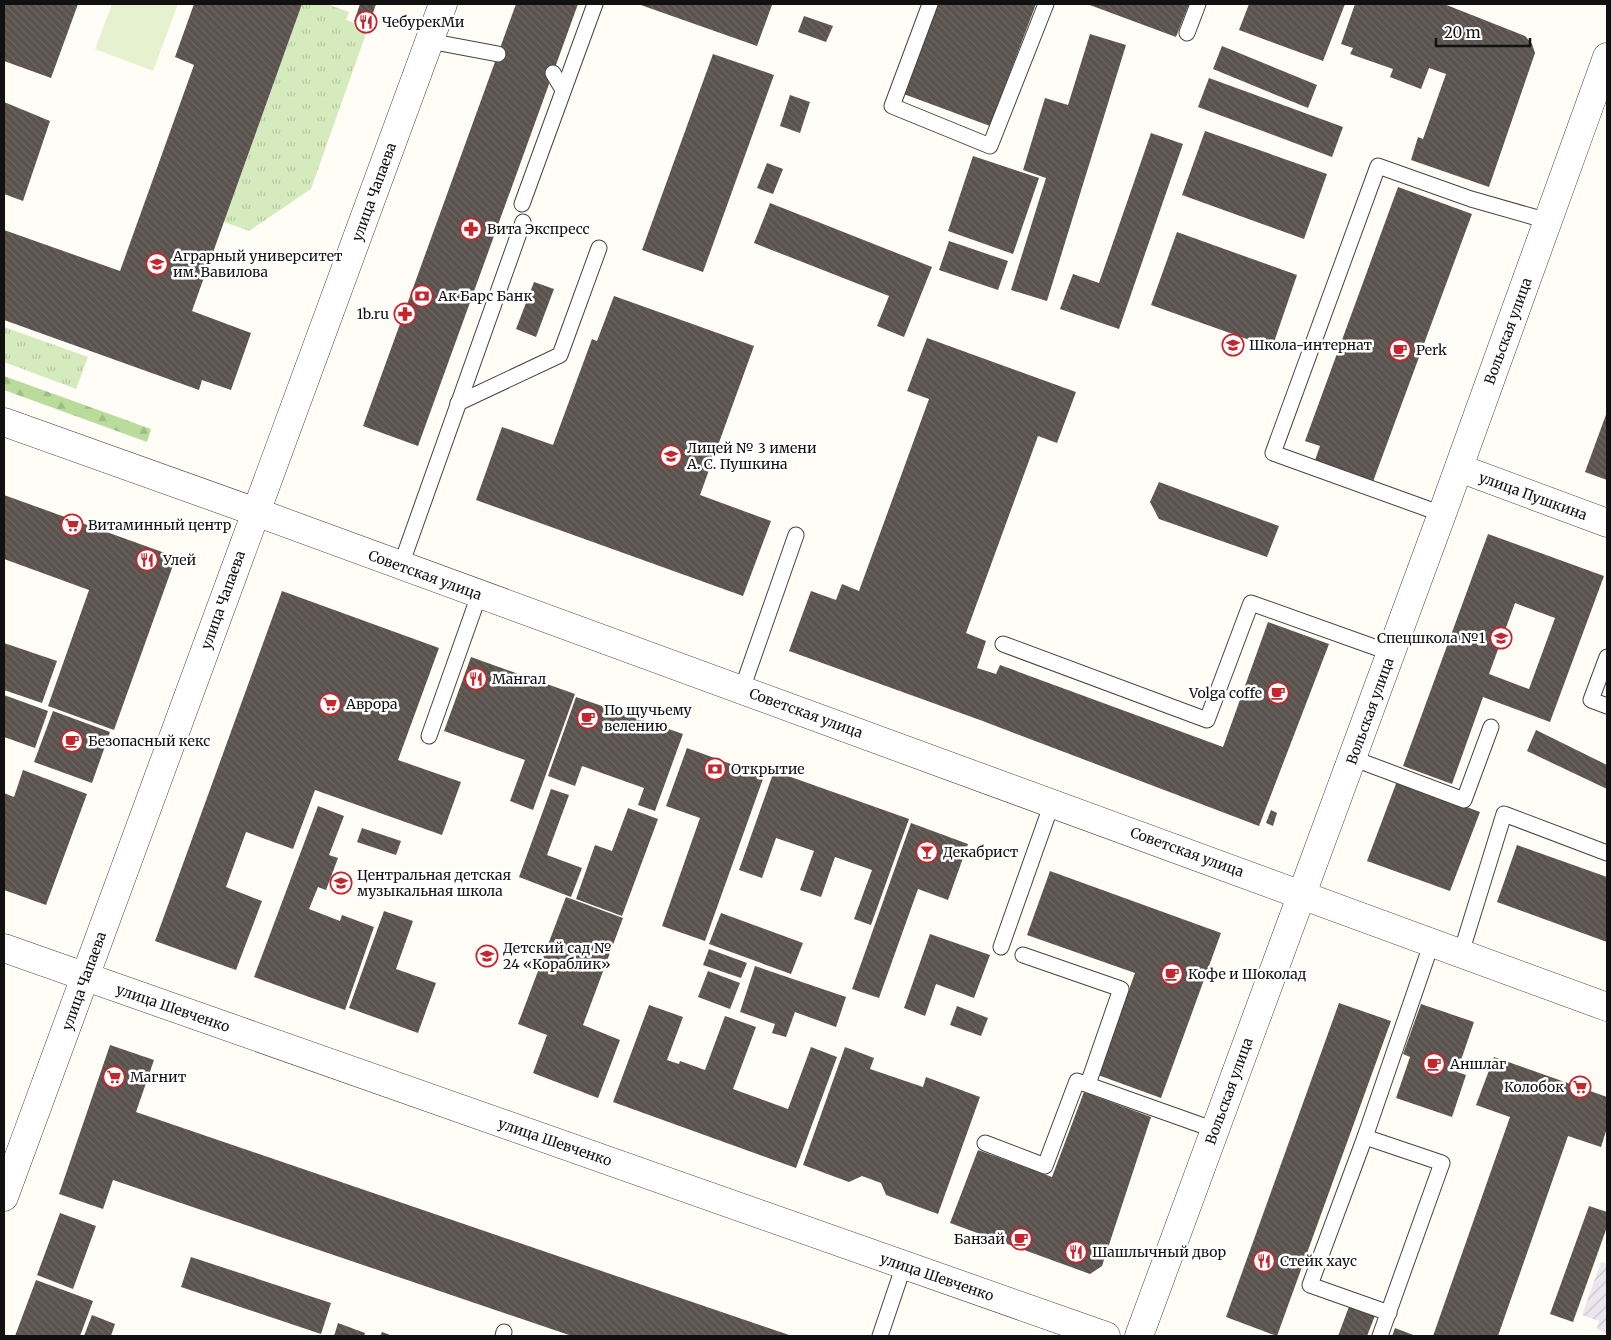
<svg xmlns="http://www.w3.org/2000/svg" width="1611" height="1340" font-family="Merriweather,serif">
<defs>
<pattern id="industrial-furrows" width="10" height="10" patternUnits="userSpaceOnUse" patternTransform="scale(1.25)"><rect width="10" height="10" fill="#eee6ef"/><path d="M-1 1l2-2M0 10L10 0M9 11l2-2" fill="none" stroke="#cbc4cc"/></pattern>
<pattern id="grass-tufts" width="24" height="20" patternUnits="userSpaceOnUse" patternTransform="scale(1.25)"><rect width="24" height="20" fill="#d5ebbd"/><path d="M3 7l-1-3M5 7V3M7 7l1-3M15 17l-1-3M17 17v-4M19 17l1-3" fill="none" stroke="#b6c8a1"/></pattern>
<pattern id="forest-firs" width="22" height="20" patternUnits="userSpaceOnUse" patternTransform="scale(1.25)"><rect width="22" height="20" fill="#b9dc9c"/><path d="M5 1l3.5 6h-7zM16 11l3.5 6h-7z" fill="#9ebc85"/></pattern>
<pattern id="building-back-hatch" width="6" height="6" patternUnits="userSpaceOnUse" patternTransform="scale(1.25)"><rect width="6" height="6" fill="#5a524d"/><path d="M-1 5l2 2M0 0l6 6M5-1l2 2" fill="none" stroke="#6d6662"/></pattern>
</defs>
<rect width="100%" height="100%" fill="#fffdf5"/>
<polygon fill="url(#industrial-furrows)" points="1601,1262 1607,1264 1607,1333 1597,1329 1599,1321 1582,1315"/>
<g fill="url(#grass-tufts)">
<polygon points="302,4 327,4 349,12 346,20 368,28 311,189 249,231 224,222"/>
<polygon points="4,327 88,357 76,389 4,362"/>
</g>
<polygon fill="url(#forest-firs)" points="4,376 151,429 147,442 4,390"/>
<polygon fill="#e6f2cf" points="112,4 178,4 153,71 95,49"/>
<g fill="url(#building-back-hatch)" fill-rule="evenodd">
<polygon points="4,4 78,4 51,78 4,61"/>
<polygon points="194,4 302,4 192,311 251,333 231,390 202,380 199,390 4,320 4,230 120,271 194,65 175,57"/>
<polygon points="360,4 376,4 368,28 354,22"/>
<polygon points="516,4 578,4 418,446 363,426"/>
<polygon points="638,4 769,4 772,5 757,46"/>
<polygon points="935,4 1036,4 990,126 901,93"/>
<polygon points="1087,4 1189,4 1176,37"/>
<polygon points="1249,4 1345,4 1323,61 1239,30"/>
<polygon points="1355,4 1444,4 1525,36 1532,44 1535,53 1489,187 1411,160 1418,137 1423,139 1446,74 1429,68 1421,89 1390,77 1393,69 1350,54 1353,48 1341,44"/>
<polygon points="804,16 833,26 826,42 798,32"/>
<polygon points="1090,34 1126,45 1047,301 1011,290 1046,178 1023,170 1045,98 1068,105"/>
<polygon points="1222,46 1317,85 1308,108 1213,69"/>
<polygon points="713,54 774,75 703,272 642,250"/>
<polygon points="1209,78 1343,127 1332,157 1198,107"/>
<polygon points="790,95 810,102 800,133 780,126"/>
<polygon points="4,102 50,121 23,201 4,194"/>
<polygon points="1205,131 1327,174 1304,239 1182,195"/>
<polygon points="1151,133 1183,144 1119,329 1060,309 1073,274 1099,283"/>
<polygon points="973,156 1039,178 1013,254 948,231"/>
<polygon points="767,163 783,169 773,194 757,188"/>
<polygon points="1398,187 1472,214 1371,487 1313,466 1320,446 1305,441"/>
<polygon points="770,203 932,267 904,337 877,326 889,296 754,243"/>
<polygon points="1177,232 1297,275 1272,348 1151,305"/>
<polygon points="949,241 1008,261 998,290 939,270"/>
<polygon points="534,282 554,289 536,337 516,329"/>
<polygon points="614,296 754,346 700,495 771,521 743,596 476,500 502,427 553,445 592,339 597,341"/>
<polygon points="927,338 1076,392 1057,443 1038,436 966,633 986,641 977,668 996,674 1000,665 1223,747 1268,622 1329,644 1259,826 980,720 789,651 811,591 836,600 842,584 859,591 929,399 907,391"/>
<polygon points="1607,412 1607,480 1585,472"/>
<polygon points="1159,482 1279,526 1267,557 1159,519 1150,502"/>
<polygon points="4,495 176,557 114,730 48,706 89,590 4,559"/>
<path d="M1488,534L1604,576L1550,722L1483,697L1452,784L1403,766ZM1515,603L1555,618L1529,689L1489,674Z"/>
<polygon points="282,591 439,648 398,760 461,782 442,835 315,790 293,849 246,832 226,887 262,901 236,970 155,941"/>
<polygon points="4,643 57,661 42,703 4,690"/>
<polygon points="471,657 575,694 533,810 510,801 525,760 444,731"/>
<polygon points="4,695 48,711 35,748 4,737"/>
<polygon points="576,697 683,734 655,811 638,805 644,788 582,766 575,786 548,776"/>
<polygon points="53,711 110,732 92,783 34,762"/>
<polygon points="1536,730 1607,765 1607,789 1527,751"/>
<polygon points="687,748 764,776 705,941 662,926 700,818 666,806"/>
<polygon points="23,770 87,794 46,905 4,890 4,793 14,797"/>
<polygon points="774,771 909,819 871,925 854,919 872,870 835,857 821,897 800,890 814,851 776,838 762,878 739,870"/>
<polygon points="1397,781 1480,812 1450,891 1367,861"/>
<polygon points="551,789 569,795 547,855 582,868 571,897 519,877"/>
<polygon points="318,806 344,816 329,855 338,858 326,890 318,887 309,909 340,921 342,915 374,927 345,1010 254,977"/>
<polygon points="628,808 658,819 622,916 576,899 595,845 612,851"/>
<polygon points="1271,810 1277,813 1273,826 1266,823"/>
<polygon points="911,823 968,844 948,900 918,889 879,998 852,989"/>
<polygon points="362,828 401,841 396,855 357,842"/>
<polygon points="1517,845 1607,877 1607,942 1497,902"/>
<polygon points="1050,871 1221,933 1161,1098 1098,1075 1135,973 1027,935"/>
<polygon points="566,897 623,918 583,1025 620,1040 598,1098 533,1073 547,1035 518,1024"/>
<polygon points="384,911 413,921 396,969 436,983 418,1033 349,1008"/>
<polygon points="721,913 803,943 791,974 709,944"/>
<polygon points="930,934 990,955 974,998 936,984 925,1016 904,1008"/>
<polygon points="709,949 747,963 741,978 703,965"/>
<polygon points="755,966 846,997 836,1027 795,1012 786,1037 772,1033 775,1024 740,1012"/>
<polygon points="708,971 740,983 730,1009 698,997"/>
<polygon points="1339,1003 1391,1021 1277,1336 1226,1317"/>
<polygon points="1421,1004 1474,1022 1457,1072 1466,1075 1452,1117 1396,1098 1410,1057 1403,1054"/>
<polygon points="649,1005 683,1017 667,1060 679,1064 680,1061 705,1070 725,1016 756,1027 733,1089 788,1109 811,1047 837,1057 796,1168 613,1102"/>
<polygon points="957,1006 988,1018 981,1036 950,1025"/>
<polygon points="110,1045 154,1060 136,1112 792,1336 572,1336 113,1180 103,1209 59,1194"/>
<polygon points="845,1047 874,1058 870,1069 923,1087 926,1077 980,1097 938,1214 886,1195 881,1183 862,1176 849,1182 803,1165"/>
<polygon points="1494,1057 1607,1097 1607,1128 1601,1147 1568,1136 1498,1336 1433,1336 1510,1117 1476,1105"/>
<polygon points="1084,1092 1151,1117 1102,1266 1090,1274 950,1223 978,1150 1052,1177"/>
<polygon points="1589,1206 1607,1212 1607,1227 1573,1322 1550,1314"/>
<polygon points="60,1213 96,1226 73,1289 37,1275"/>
<polygon points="191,1257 331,1303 321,1334 181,1287"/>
<polygon points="36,1280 93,1301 80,1336 15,1336"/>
<polygon points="1350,1304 1376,1313 1367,1336 1338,1336"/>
<polygon points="92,1315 115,1324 111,1336 84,1336"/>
<polygon points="338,1323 365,1333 364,1336 334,1336"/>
<polygon points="1395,1328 1416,1336 1392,1336"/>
<polygon points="382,1332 393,1336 380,1336"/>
</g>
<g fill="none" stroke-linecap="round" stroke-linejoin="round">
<g stroke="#444" stroke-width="17">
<g id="service">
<polyline points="930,4 892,106 990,146 1046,4"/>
<polyline points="1187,33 1198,4"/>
<polyline points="429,41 498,54"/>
<polyline points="553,73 563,90"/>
<polyline points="522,204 595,4"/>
<polyline points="458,403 560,355 599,248"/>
<polyline points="1442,514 1273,453 1378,166 1471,199 1548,221"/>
<polyline points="401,565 523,222"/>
<polyline points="1003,644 1207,720 1251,603 1391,653"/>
<polyline points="1607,657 1591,700 1607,706"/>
<polyline points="742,689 796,535"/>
<polyline points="429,736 479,595"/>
<polyline points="1352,758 1464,800 1491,727"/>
<polyline points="1001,947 1052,803"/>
<polyline points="1461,953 1504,814 1607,853"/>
<polyline points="1023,955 1121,989 1088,1084"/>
<polyline points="1365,1137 1442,1163 1380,1336"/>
<polyline points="985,1143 1045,1166 1077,1081 1215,1130"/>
<polyline points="1389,1313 1310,1285 1365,1137 1432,942"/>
<polyline points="503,1336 504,1332"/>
<polyline points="880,1336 904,1265"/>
</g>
</g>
<g stroke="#444" stroke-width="29">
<g id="minor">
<polyline points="4,422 256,512 1607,1007"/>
<polyline points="1459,468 1607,523"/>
<polyline points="4,948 1106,1336"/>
<polyline points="1139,1336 1442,514 1607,57"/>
</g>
</g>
<g stroke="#444" stroke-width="29">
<polyline id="tertiary" points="4,1197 443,4"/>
</g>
<use href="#service" stroke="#fff" stroke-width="15"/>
<use href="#minor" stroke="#fff" stroke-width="28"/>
<use href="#tertiary" stroke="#fff" stroke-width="28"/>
</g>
<defs>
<g id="restaurant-ring" transform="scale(1.125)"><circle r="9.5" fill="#fff" stroke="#c4262e" stroke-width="1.5"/><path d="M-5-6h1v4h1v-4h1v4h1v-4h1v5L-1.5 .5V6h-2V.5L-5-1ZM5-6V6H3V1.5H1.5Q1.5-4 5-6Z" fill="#c4262e"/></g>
<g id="pharmacy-ring" transform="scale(1.125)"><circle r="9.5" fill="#fff" stroke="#c4262e" stroke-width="1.5"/><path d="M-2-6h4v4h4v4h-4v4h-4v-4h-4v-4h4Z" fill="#c4262e"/></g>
<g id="university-ring" transform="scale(1.125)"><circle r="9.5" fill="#fff" stroke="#c4262e" stroke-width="1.5"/><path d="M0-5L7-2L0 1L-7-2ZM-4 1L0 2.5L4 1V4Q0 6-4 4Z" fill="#c4262e"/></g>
<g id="bank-ring" transform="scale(1.125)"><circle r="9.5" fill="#fff" stroke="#c4262e" stroke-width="1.5"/><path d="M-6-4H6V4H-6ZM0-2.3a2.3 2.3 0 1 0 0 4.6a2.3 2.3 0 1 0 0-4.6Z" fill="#c4262e"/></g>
<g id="school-ring" transform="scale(1.125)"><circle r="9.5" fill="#fff" stroke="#c4262e" stroke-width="1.5"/><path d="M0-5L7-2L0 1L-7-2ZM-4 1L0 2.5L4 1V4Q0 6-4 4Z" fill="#c4262e"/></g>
<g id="cafe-ring" transform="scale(1.125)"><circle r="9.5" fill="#fff" stroke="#c4262e" stroke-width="1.5"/><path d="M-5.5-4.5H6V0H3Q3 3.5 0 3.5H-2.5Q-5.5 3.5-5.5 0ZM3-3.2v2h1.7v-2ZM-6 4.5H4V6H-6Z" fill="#c4262e"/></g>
<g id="supermarket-ring" transform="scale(1.125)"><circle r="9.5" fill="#fff" stroke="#c4262e" stroke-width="1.5"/><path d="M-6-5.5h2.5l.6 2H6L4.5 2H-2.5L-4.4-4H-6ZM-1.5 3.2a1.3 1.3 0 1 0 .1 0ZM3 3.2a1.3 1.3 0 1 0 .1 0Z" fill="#c4262e"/></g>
<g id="bar-ring" transform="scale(1.125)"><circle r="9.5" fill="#fff" stroke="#c4262e" stroke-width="1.5"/><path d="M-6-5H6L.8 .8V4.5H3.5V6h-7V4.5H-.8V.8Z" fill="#c4262e"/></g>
</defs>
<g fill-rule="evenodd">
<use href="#restaurant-ring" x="366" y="22"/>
<use href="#pharmacy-ring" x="471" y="229"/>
<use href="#university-ring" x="157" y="264"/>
<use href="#bank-ring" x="422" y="296"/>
<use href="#pharmacy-ring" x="405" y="314"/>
<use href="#school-ring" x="1233" y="345"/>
<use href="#cafe-ring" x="1400" y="350"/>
<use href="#school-ring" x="671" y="456"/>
<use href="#supermarket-ring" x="72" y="525"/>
<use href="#restaurant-ring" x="147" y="560"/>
<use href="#school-ring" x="1501" y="638"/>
<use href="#restaurant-ring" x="476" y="679"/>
<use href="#cafe-ring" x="1278" y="693"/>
<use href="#supermarket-ring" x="330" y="704"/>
<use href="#cafe-ring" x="588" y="718"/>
<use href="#cafe-ring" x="72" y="741"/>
<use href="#bank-ring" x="715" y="769"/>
<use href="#bar-ring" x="927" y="852"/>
<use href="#school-ring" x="341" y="883"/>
<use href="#school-ring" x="487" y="956"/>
<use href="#cafe-ring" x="1172" y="974"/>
<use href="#cafe-ring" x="1434" y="1064"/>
<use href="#supermarket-ring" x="114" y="1077"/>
<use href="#supermarket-ring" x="1580" y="1087"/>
<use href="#cafe-ring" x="1021" y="1239"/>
<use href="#restaurant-ring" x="1076" y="1252"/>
<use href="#restaurant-ring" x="1264" y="1261"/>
</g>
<g text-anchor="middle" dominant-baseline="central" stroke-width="5" stroke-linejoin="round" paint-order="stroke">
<g font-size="14" fill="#111" stroke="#fff" text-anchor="start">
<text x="382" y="22">ЧебурекМи</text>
<text x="487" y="229">Вита Экспресс</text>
<text x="173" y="256">Аграрный университет<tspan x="173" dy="16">им. Вавилова</tspan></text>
<text x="438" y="296">Ак Барс Банк</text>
<text x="389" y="314" text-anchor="end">1b.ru</text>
<text x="1249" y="345">Школа-интернат</text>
<text x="1416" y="350">Perk</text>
<text x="687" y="448">Лицей № 3 имени<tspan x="687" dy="16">А. С. Пушкина</tspan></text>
<text x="88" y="525">Витаминный центр</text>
<text x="163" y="560">Улей</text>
<text x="1485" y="638" text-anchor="end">Спецшкола №1</text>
<text x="492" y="679">Мангал</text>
<text x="1262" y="693" text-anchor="end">Volga coffe</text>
<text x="346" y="704">Аврора</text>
<text x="604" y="710">По щучьему<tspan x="604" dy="16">велению</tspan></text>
<text x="88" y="741">Безопасный кекс</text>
<text x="731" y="769">Открытие</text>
<text x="943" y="852">Декабрист</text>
<text x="357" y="875">Центральная детская<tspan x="357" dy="16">музыкальная школа</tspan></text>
<text x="503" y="948">Детский сад №<tspan x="503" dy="16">24 «Кораблик»</tspan></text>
<text x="1188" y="974">Кофе и Шоколад</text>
<text x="1450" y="1064">Аншлаг</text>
<text x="130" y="1077">Магнит</text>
<text x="1564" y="1087" text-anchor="end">Колобок</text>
<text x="1005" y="1239" text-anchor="end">Банзай</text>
<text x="1092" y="1252">Шашлычный двор</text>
<text x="1280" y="1261">Стейк хаус</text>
</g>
<g font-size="14" fill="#111" stroke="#fff">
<text transform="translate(374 192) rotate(-70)">улица Чапаева</text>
<text transform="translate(1508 331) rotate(-70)">Вольская улица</text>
<text transform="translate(1533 496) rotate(20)">улица Пушкина</text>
<text transform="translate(425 575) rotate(20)">Советская улица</text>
<text transform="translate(223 600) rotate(-70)">улица Чапаева</text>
<text transform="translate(1370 711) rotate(-70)">Вольская улица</text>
<text transform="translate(806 713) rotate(20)">Советская улица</text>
<text transform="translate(1187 852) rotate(20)">Советская улица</text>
<text transform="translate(84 981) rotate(-70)">улица Чапаева</text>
<text transform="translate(173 1008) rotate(19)">улица Шевченко</text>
<text transform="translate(1229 1091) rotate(-70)">Вольская улица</text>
<text transform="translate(555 1142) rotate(19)">улица Шевченко</text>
<text transform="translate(937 1277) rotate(19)">улица Шевченко</text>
</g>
</g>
<rect width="1611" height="1340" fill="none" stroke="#111111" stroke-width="10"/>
<path d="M1436 38v8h94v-8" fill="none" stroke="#111111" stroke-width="2.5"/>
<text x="1444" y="38" font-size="15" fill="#111111" stroke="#ffffff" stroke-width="4" paint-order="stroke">20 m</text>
</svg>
